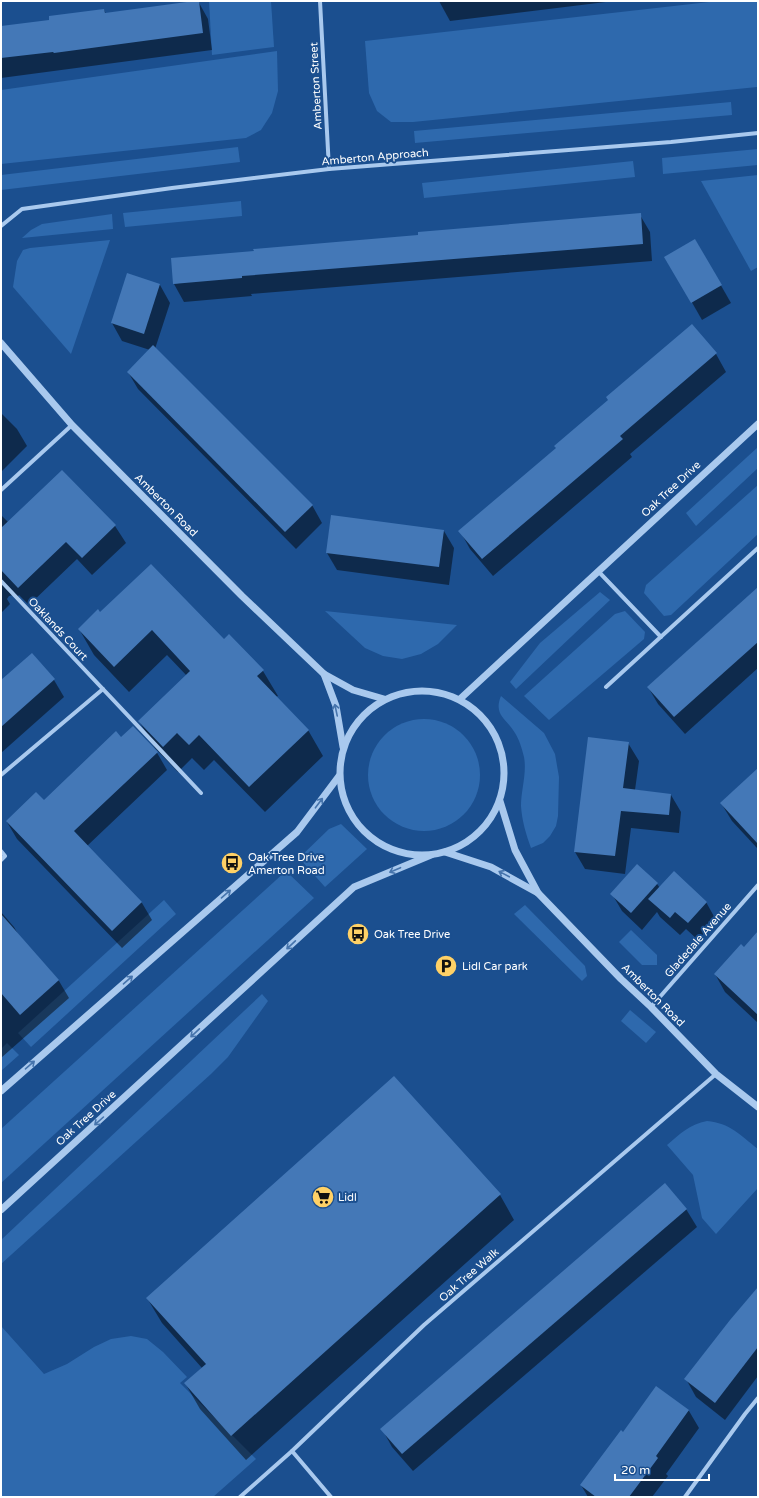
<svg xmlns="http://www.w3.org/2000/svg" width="759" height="1498" font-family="'Varela Round',sans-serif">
<rect width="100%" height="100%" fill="#1b4f8f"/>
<g fill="#2e69ad">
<polygon points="209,1 271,1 274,47 212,55"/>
<polygon points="718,1 758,1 758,85 757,87 413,122 391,122 377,111 369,93 365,41"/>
<polygon points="277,51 278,91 272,113 261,130 246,138 1,164 1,90"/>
<polygon points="731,102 732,115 415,143 414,131"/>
<polygon points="238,147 240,162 1,190 1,175"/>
<polygon points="758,149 758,165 663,174 662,158"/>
<polygon points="633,161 635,177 424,198 422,183"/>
<polygon points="758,175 758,267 751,271 701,181"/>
<polygon points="241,201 242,216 125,227 123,213"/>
<polygon points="112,214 113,229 22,238 31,230 42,224"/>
<polygon points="110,240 71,354 13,287 17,261 23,250 30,248"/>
<polygon points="758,447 758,468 696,526 686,513"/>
<polygon points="758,485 758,534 671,615 664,616 644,593 646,585"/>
<polygon points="600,592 610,600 516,689 510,682 540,643"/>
<polygon points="325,611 457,625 438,644 421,654 402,659 383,656 365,648"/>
<polygon points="625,611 645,632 644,639 549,720 524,696 615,614"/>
<path d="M501,696L544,733L555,754L559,777L558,816L556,826L550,836L543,843L531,848C526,834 522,821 521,806C521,790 527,773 524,757C522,749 519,739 515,733C507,719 493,715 501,696Z"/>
<circle cx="424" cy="775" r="56"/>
<polygon points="341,824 367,849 325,887 299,858 329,829"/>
<polygon points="286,871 314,898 1,1183 1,1129"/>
<polygon points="164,900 176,914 31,1047 18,1033"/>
<polygon points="525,905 585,966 587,976 582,981 514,914"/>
<polygon points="631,930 657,955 657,965 642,965 619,942"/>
<polygon points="262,994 268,1001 228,1057 211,1074 1,1264 1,1240"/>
<polygon points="630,1010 656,1032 646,1043 621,1021"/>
<polygon points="7,1043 19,1055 1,1071 1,1049"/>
<path d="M707,1121C730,1123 740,1135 758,1149V1188L716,1234L702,1218L693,1175L667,1145C680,1134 690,1124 707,1121Z"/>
<polygon points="1,1326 44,1374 67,1364 94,1347 111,1339 131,1336 147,1339 163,1352 187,1377 180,1383 256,1459 213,1497 1,1497"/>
</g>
<g fill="#0007">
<polygon points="198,1 208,19 212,50 1,78 1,27 50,21 104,10 106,14"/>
<polygon points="439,1 614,1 450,21"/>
<polygon points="640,215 650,232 652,261 251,294 252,296 184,302 174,284 419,236"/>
<polygon points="695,240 731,303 702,320 666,257"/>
<polygon points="128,274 160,285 170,303 155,349 312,505 322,523 296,549 138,389 128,372 150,350 122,341 112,323"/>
<polygon points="692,325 716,354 726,372 630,454 632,457 493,576 470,549 460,531 557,448"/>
<polygon points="1,413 17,429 27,446 1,472"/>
<polygon points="1,515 9,523 115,526 126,543 92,575 77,559 29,605 19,595 16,598 13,595 9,596 7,599 10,604 1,613"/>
<polygon points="444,531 454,548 449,585 337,570 327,553"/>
<polygon points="758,588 758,668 685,734 658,704 648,687"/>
<polygon points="100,613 224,641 263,671 278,696 276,697 308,730 323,756 265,812 214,760 204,770 192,758 178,772 155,748 139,721 187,676 167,655 129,692 94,655 79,629"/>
<polygon points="54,680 64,697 1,753 1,681"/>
<polygon points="121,738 156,751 167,770 87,846 142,903 152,920 122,948 17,839 7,822 44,801"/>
<polygon points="628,743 639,761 635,790 671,795 681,812 679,833 631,828 625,874 585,869 575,852"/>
<polygon points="758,769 758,847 757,848 732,821 721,803"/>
<polygon points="657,884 660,888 706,902 716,920 698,940 686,929 680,935 660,917 657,912 642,930 622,911 612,894"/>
<polygon points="1,912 14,927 19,936 59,981 69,998 1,1058"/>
<polygon points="758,961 758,1023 725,992 715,974"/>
<polygon points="500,1195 514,1220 246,1460 200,1409 185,1383 202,1368 162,1323 147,1298"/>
<polygon points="686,1209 697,1227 413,1471 392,1447 382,1429"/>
<polygon points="758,1288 758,1376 725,1420 696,1397 686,1379"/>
<polygon points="656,1387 689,1411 699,1428 666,1474 668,1476 652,1497 588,1497 581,1485 623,1433"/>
</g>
<g fill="#4478b7">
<polygon points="194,1 199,1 203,33 54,53 53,52 1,58 1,26 49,20 49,16 104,9 105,13"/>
<polygon points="641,213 643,244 242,276 242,278 173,284 171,258 254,251 253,249 418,235 418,232"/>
<polygon points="695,239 722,285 691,303 664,257"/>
<polygon points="127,273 160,284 144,334 111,323"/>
<polygon points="692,324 717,353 620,436 623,439 482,559 458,531 556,448 554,446 608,400 606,397"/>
<polygon points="153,345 313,505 285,532 127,372"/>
<polygon points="62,470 116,525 82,558 66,542 18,588 1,570 1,528"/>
<polygon points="331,515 444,530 439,567 326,553"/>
<polygon points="151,564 224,639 229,634 264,670 257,676 309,730 249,787 199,735 189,745 177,733 163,747 138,721 190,671 152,630 114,667 78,629 98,609 100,612"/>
<polygon points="758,587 758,642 674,717 647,687"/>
<polygon points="32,653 55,679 1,727 1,680"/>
<polygon points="133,726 158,752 74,831 142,902 112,931 6,821 36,792 44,800 116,731 121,737"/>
<polygon points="588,737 629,742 623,788 671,794 669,815 621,811 615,856 574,852"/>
<polygon points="758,768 758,844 720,803"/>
<polygon points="637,864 658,883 631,913 610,894"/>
<polygon points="674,871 707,902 688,923 675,912 670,918 648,899"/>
<polygon points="1,914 59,980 20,1015 1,993"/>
<polygon points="758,931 758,1015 714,974 741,944 744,947"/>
<polygon points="394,1076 501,1194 231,1436 184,1383 206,1364 146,1298"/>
<polygon points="665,1183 687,1209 402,1454 380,1429"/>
<polygon points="758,1287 758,1347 715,1403 684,1379 730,1320"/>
<polygon points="656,1386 689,1410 656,1456 658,1458 629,1497 596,1497 580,1485 621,1430 623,1432"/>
</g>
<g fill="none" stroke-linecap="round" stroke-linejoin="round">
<g stroke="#a9c9ee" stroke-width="4">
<polyline points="320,1 329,169"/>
<polyline points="1,226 22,209 172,188 329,169 671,142 758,133"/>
<polyline points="1,490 72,425"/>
<polyline points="598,571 661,637"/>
<polyline points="1,581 201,793"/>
<polyline points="606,687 758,548"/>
<polyline points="1,775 103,689"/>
<polyline points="1,851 5,856 1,860"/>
<polyline points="651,1007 758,885"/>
<polyline points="292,1451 331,1497"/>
<polyline points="240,1497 292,1451 424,1325 716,1074"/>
<polyline points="685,1497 745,1414 758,1398"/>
</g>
<g stroke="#a9c9ee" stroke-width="7">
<polyline points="1,343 72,425 242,596 324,674 353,690 384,699"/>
<polyline points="324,674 336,706 343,747"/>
<circle cx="422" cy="773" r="82"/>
<polyline points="460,699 758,424"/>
<polyline points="500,801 515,850 538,893 621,979 651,1007 716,1074 758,1107"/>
<polyline points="445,852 491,867 538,893"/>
<polyline points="1,1091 297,832 339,776"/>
<polyline points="1,1210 354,887 431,855"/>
</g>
</g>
<defs><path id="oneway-shaft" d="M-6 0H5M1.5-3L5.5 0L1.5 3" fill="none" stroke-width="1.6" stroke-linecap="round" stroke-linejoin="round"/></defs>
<g stroke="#4674ac">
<use href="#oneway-shaft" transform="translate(336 710) rotate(-102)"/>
<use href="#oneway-shaft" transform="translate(319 803) rotate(-53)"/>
<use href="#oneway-shaft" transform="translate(395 870) rotate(157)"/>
<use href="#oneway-shaft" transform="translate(504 874) rotate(-152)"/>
<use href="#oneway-shaft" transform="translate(226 894) rotate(-41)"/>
<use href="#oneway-shaft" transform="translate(291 945) rotate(137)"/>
<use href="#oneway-shaft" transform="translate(128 980) rotate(-41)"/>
<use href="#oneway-shaft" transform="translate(195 1033) rotate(137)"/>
<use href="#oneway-shaft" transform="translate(30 1065) rotate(-41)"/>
<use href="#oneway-shaft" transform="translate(99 1121) rotate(138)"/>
</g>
<defs>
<g id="bus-disc" transform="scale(1.15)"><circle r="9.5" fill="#ffd166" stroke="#1b4f8f"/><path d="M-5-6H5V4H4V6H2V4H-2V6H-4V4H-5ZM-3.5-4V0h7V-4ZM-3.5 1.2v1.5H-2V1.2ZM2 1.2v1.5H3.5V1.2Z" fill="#111"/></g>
<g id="parking-disc" transform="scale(1.15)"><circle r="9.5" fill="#ffd166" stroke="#1b4f8f"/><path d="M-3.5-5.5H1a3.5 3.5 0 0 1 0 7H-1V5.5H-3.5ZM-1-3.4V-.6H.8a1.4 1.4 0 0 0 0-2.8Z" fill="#111"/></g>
<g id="supermarket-disc" transform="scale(1.15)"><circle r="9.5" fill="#ffd166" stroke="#1b4f8f"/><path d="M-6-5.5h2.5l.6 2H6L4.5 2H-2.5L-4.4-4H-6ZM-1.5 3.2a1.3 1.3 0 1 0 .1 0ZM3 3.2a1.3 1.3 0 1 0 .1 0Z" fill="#111"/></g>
</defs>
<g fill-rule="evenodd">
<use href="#bus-disc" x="232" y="863"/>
<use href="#bus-disc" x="358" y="934"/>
<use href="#parking-disc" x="446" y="966"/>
<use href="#supermarket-disc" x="323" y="1197"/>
</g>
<g text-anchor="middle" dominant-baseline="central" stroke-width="4" stroke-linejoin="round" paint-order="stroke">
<g font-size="11" fill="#fff" stroke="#1b4f8f">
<text transform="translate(316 86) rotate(-93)">Amberton Street</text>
<text transform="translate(375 157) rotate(-5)">Amberton Approach</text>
<text transform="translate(671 489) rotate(-43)">Oak Tree Drive</text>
<text transform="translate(166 505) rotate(45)">Amberton Road</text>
<text transform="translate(58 629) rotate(47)">Oaklands Court</text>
<text transform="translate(698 940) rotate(-49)">Gladedale Avenue</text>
<text transform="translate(653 995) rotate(45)">Amberton Road</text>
<text transform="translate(86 1118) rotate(-42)">Oak Tree Drive</text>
<text transform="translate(469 1275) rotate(-41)">Oak Tree Walk</text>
</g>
<g font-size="11" fill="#fff" stroke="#1b4f8f" text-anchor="start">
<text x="248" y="857">Oak Tree Drive<tspan x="248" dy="13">Amerton Road</tspan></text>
<text x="374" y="934">Oak Tree Drive</text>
<text x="462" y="966">Lidl Car park</text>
<text x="338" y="1197">Lidl</text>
</g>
</g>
<rect width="759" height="1498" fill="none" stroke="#ffffff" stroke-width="4"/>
<path d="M615 1474v6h94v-6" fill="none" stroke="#ffffff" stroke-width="2"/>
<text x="621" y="1474" font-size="12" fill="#ffffff" stroke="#1b4f8f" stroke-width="3" paint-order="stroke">20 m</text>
</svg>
